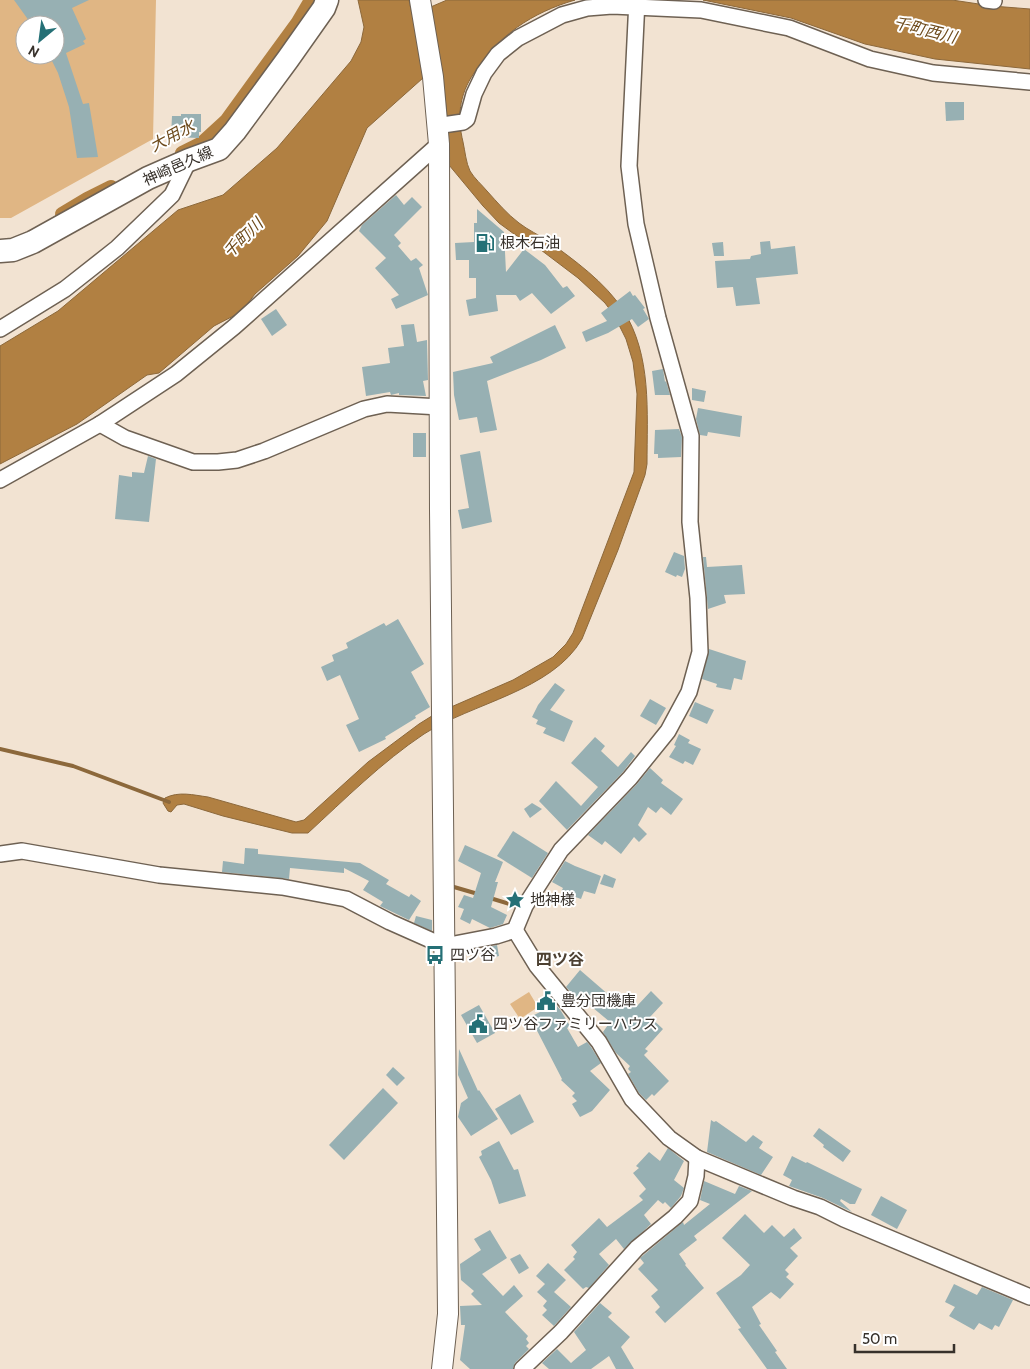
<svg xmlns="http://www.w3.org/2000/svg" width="1030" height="1369" font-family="Cabin,'Noto Sans JP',sans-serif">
<rect width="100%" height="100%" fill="#f2e3d2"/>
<g fill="#e0b684" fill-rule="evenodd">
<path d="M0,0H156L153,139L11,218H0ZM25,25H55V55H25Z"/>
<polygon points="529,992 538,1007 520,1019 510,1004"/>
</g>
<g fill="#b18042" stroke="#8c683b">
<path d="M358,0H409L412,15L447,0H575C531,13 499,35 474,73C459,95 457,117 463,142C465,151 466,163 470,171C474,178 482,185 487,191C497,202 507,214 519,223C528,230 539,235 548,241C574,260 605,282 623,310C652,355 647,412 647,464L645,475L618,550L582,639C552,691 472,703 424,734C382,762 345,799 308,833H292L223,816L184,804L177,805L171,812L168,811L163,803L165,798C179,791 193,795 208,797L296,822L304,820L368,762L419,724L435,714L513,680L553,657L566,644L573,633L634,472L637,394L633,362L626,339L614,315L605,303L578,278L541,250L514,234L499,223L483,206L449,165L447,116L442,68L423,78L367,128L327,221L298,256L255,294L241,312L214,326L159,373L147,375L77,424L0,464V346L58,311L178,210L223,195L277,148L351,61L361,42L364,27Z"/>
<polygon points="703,0 952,0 992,6 1030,9 1030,69 935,59 865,44 791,18"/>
</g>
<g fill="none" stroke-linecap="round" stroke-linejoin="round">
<g stroke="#8c683b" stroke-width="4">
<polyline points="0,749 73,766 169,802"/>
<polyline points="454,887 478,894"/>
<polyline points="490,898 516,906"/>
</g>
<g stroke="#b18042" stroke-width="14">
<polyline points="182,153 202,143 226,121 298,22 311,0"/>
<polyline points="62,214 87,199 111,187"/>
</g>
</g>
<g fill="#97b0b3">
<polygon points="14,0 89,0 72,8 86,39 83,41 85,44 66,53 83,104 89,103 98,157 77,158 69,107 58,73 49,55 55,55 55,25 32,25"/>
<polygon points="945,102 964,102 964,120 946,121"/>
<polygon points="181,114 201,114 201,132 199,132 199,138 171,137 172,116 181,116"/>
<polygon points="396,195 404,205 412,197 422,207 394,235 401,243 398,246 411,261 416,258 423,265 419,268 428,295 396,309 391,299 399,295 375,268 386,258 359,231 362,225"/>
<polygon points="477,209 504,232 506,272 524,249 545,265 563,288 567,286 575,296 551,314 532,293 520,301 516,295 496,295 498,311 469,316 466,300 476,298 476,278 469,278 469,260 456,260 455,243 474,242 474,223 477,223"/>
<polygon points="770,241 771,249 795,246 798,274 756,278 760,304 736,306 733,287 717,288 715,261 750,259 751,256 761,254 760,242"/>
<polygon points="723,242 724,256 714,256 712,243"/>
<polygon points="630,291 633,296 635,295 645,308 643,309 649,319 638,327 632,319 608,333 586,342 582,332 607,321 601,313"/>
<polygon points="276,309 287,325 272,336 261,319"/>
<polygon points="414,324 417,342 427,340 428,380 423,381 426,396 399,395 399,393 391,395 390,392 366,396 362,367 390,363 388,348 404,346 401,325"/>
<polygon points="555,325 566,348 541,360 487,381 497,430 480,433 477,417 459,420 454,395 453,372 493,363 490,357"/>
<polygon points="663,369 665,382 666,381 670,395 655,395 652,371"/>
<polygon points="692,388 706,391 704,402 692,400"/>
<polygon points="698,408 742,416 740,437 708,432 707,436 700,435 696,419"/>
<polygon points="679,429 682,437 681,457 658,458 658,454 654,454 655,430"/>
<rect x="413" y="433" width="13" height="24"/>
<polygon points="480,451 492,522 462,529 458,510 469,508 460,455"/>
<polygon points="148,456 156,459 149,522 115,519 119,475 132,477 132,472 144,473"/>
<polygon points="674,552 684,556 685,569 682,577 677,575 676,577 665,572"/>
<polygon points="703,557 706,557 707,567 742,565 745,594 724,595 726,603 708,609"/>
<polygon points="398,619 424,664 411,672 430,707 415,716 416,718 385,737 386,739 359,752 346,725 359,719 340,675 327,681 321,667 334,661 332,655 348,648 346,643 384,623 386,626"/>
<polygon points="709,649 746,661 742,680 734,678 731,690 716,687 717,684 702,679"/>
<polygon points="555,683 565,690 550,710 573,721 564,742 543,733 546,728 536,724 538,720 532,717 538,705"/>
<polygon points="650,699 666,708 656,725 640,716"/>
<polygon points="695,702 714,710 707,724 689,716"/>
<polygon points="679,734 690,740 688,743 701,749 693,765 685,761 683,764 669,757 676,746 674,745"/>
<polygon points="595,737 605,746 601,751 618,767 631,752 635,756 623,772 567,830 539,801 556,781 581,806 598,787 571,763"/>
<polygon points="650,768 663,780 661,783 683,799 671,815 661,807 656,813 648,807 638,825 647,834 639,842 634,837 621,854 605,841 602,845 588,835 637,784"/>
<polygon points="532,803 542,809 530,818 524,809"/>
<polygon points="513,831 548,853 532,878 497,856"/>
<polygon points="465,845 503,862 495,882 498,882 491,907 507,915 503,924 490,928 472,919 470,924 460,919 464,909 458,907 464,895 473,898 481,873 458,861"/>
<polygon points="245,848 258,849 258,854 360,863 389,880 386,884 409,897 411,894 421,901 409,920 380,906 383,902 363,890 369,881 344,868 344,873 290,868 289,879 222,872 223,861 244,864"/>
<polygon points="565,861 575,866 601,876 595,894 584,891 581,899 561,892 563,888 552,882"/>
<polygon points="604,874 616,879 613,888 600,884"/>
<polygon points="416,916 432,920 432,931 414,923"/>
<polygon points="497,945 499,956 488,959 485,948"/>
<polygon points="580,970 617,1002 624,995 637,1006 651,991 663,1003 650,1017 663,1029 645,1049 648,1051 644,1055 669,1081 654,1096 652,1094 646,1100 639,1093 628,1074 631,1072 628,1069 630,1066 616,1053 603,1032 610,1022 586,1002 583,1005 566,987"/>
<polygon points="548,995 561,1011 570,1026 567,1028 578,1047 587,1042 591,1047 601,1063 590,1071 610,1090 592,1111 580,1117 572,1104 577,1101 572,1096 575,1093 561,1080 562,1079 530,1017 544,1010 538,1001"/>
<polygon points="479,1005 495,1033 477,1043 461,1015"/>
<polygon points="459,1049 478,1091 479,1090 498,1119 471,1136 458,1117 461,1103 468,1098 458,1075"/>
<polygon points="393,1067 405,1078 397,1086 386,1075"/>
<polygon points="383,1088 398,1103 344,1160 329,1145"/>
<polygon points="520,1094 534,1122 511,1135 495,1109"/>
<polygon points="711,1120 714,1122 716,1121 746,1142 753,1135 763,1142 759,1148 773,1157 761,1175 707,1152"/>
<polygon points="819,1128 851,1151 843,1162 823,1147 824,1145 813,1136"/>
<polygon points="499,1141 514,1170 518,1169 526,1196 499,1204 491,1180 479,1157 482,1155 481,1151"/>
<polygon points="668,1148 684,1161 674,1180 684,1188 681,1196 671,1208 665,1202 663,1204 658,1200 644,1215 651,1224 624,1249 616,1239 599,1254 609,1265 589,1288 586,1287 583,1289 564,1270 575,1259 573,1257 577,1252 571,1245 599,1218 607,1227 643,1200 639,1196 646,1189 633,1173 639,1168 636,1166 649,1152 660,1161"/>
<polygon points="792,1156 806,1163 807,1162 862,1189 855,1204 850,1204 841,1199 840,1201 852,1212 823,1198 789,1186 792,1180 783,1175"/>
<polygon points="704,1181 735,1194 739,1186 752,1191 694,1236 697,1240 679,1254 686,1264 685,1265 704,1288 665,1323 655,1312 660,1307 651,1296 658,1290 638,1269 644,1263 640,1258 683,1222 684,1225 710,1204 700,1200"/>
<polygon points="881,1196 907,1210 897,1229 871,1215"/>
<polygon points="745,1214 764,1233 772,1225 784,1237 794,1228 802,1238 790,1248 798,1256 785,1270 789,1274 786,1277 794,1284 780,1299 771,1292 752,1307 761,1324 759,1325 777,1351 775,1352 787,1369 767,1369 738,1329 741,1328 716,1293 741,1275 750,1265 722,1238"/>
<polygon points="490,1230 507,1258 482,1274 503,1296 514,1285 523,1296 505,1312 528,1336 526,1339 529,1343 526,1346 529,1349 515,1363 513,1369 470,1369 460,1360 465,1325 461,1325 460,1306 482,1305 471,1294 474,1291 461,1280 460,1264 481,1250 474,1239"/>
<polygon points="520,1254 529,1268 519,1274 510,1259"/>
<polygon points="548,1263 566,1280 554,1292 571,1307 554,1326 542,1315 547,1310 543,1306 547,1301 537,1292 545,1284 536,1276"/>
<polygon points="954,1284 977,1295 982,1287 1013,1300 999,1327 995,1325 992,1330 979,1323 974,1330 949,1316 955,1307 945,1302"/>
<polygon points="600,1303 612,1313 608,1317 630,1337 621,1347 634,1369 616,1369 609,1356 591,1369 549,1369 542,1363 557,1349 571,1363 586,1350 574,1332"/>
</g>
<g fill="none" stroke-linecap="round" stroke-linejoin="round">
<g stroke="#6e6153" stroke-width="18">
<g id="minor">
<polyline points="986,0 994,1"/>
<polyline points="436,126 463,122 467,119 474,94 484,73 498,54 518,38 562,15 587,8 612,6 701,10 789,28 870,59 933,73 1030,82"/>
<polyline points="0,329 65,289 117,248 172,195 189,160"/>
<polyline points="100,424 125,438 193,462 218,462 237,460 264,451 364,409 387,404 440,407"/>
<polyline points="0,480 100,424 176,374 234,327 439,144"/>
<polyline points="0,854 22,851 159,875 282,887 346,899 390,922 444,946 496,936 515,930 525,906 561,850 630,778 668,731 689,692 700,652 698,598 690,522 691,436 658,318 636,224 629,166 637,0"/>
<polyline points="515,930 537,966 599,1042 632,1099 669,1138 697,1158 793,1198 820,1207 844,1219 1030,1297"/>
<polyline points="522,1369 561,1332 637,1248 675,1217 690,1201 696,1176 697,1158"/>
</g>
</g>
<g stroke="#6e6153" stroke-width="22">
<polyline id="tertiary" points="420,0 433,77 439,144 440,510 448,1314 442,1369"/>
</g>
<g stroke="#6e6153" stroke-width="25">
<polyline id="secondary" points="0,251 13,250 33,242 148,178 189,160 219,149 235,131 288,59 324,8 327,0"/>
</g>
<use href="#minor" stroke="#fff" stroke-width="15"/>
<use href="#tertiary" stroke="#fff" stroke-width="20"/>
<use href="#secondary" stroke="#fff" stroke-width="22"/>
</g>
<defs>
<g id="fuel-bare" transform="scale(1.5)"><path d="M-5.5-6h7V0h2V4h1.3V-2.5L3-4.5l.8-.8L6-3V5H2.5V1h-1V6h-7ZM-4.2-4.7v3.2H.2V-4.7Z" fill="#257076" stroke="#fff" stroke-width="2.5" paint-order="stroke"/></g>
<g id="sight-bare" transform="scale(1.5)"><path d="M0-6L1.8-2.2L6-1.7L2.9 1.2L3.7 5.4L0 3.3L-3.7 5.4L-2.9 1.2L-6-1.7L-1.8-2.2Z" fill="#257076" stroke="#fff" stroke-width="2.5" paint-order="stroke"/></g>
<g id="bus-bare" transform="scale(1.5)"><path d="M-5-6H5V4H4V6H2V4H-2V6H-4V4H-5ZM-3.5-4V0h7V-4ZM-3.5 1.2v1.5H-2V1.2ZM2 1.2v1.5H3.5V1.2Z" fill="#257076" stroke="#fff" stroke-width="2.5" paint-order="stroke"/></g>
<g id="civic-bare" transform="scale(1.5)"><path d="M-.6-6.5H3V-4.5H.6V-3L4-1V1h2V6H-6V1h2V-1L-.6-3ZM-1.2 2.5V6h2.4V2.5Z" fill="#257076" stroke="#fff" stroke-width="2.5" paint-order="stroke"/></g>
</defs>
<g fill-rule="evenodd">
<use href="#fuel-bare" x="485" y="243"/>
<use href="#sight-bare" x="515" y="900"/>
<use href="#bus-bare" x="435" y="955"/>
<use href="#civic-bare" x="546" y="1001"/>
<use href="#civic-bare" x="478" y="1024"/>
</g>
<g text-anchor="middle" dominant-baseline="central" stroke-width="4" stroke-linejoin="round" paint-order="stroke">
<g font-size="15" fill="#37312b" stroke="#fff">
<text transform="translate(178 166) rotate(-24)">神崎邑久線</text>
</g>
<g font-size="15" fill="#37312b" stroke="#fff" text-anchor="start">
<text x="500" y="243">根木石油</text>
<text x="530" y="900">地神様</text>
<text x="450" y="955">四ツ谷</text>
<text x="561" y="1001">豊分団機庫</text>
<text x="493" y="1024">四ツ谷ファミリーハウス</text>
</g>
<g font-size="16" font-style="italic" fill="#6d4a1b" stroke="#fff">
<text transform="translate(925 30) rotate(14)">千町西川</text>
<text transform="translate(172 136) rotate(-28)">大用水</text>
<text transform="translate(243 238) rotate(-45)">千町川</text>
</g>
<g font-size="16" font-weight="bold" fill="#4d4133" stroke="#fff">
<text x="560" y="959">四ツ谷</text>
</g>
</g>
<g transform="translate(40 40) rotate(209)"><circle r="24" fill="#ffffff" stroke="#afadaa"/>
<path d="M0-4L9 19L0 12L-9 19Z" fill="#257076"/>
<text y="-8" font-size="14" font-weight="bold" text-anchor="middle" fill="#37312b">N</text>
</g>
<path d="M855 1344v8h99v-8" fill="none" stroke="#37312b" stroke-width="2.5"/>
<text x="862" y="1344" font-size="15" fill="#37312b" stroke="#ffffff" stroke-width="4" paint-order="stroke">50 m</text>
</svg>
